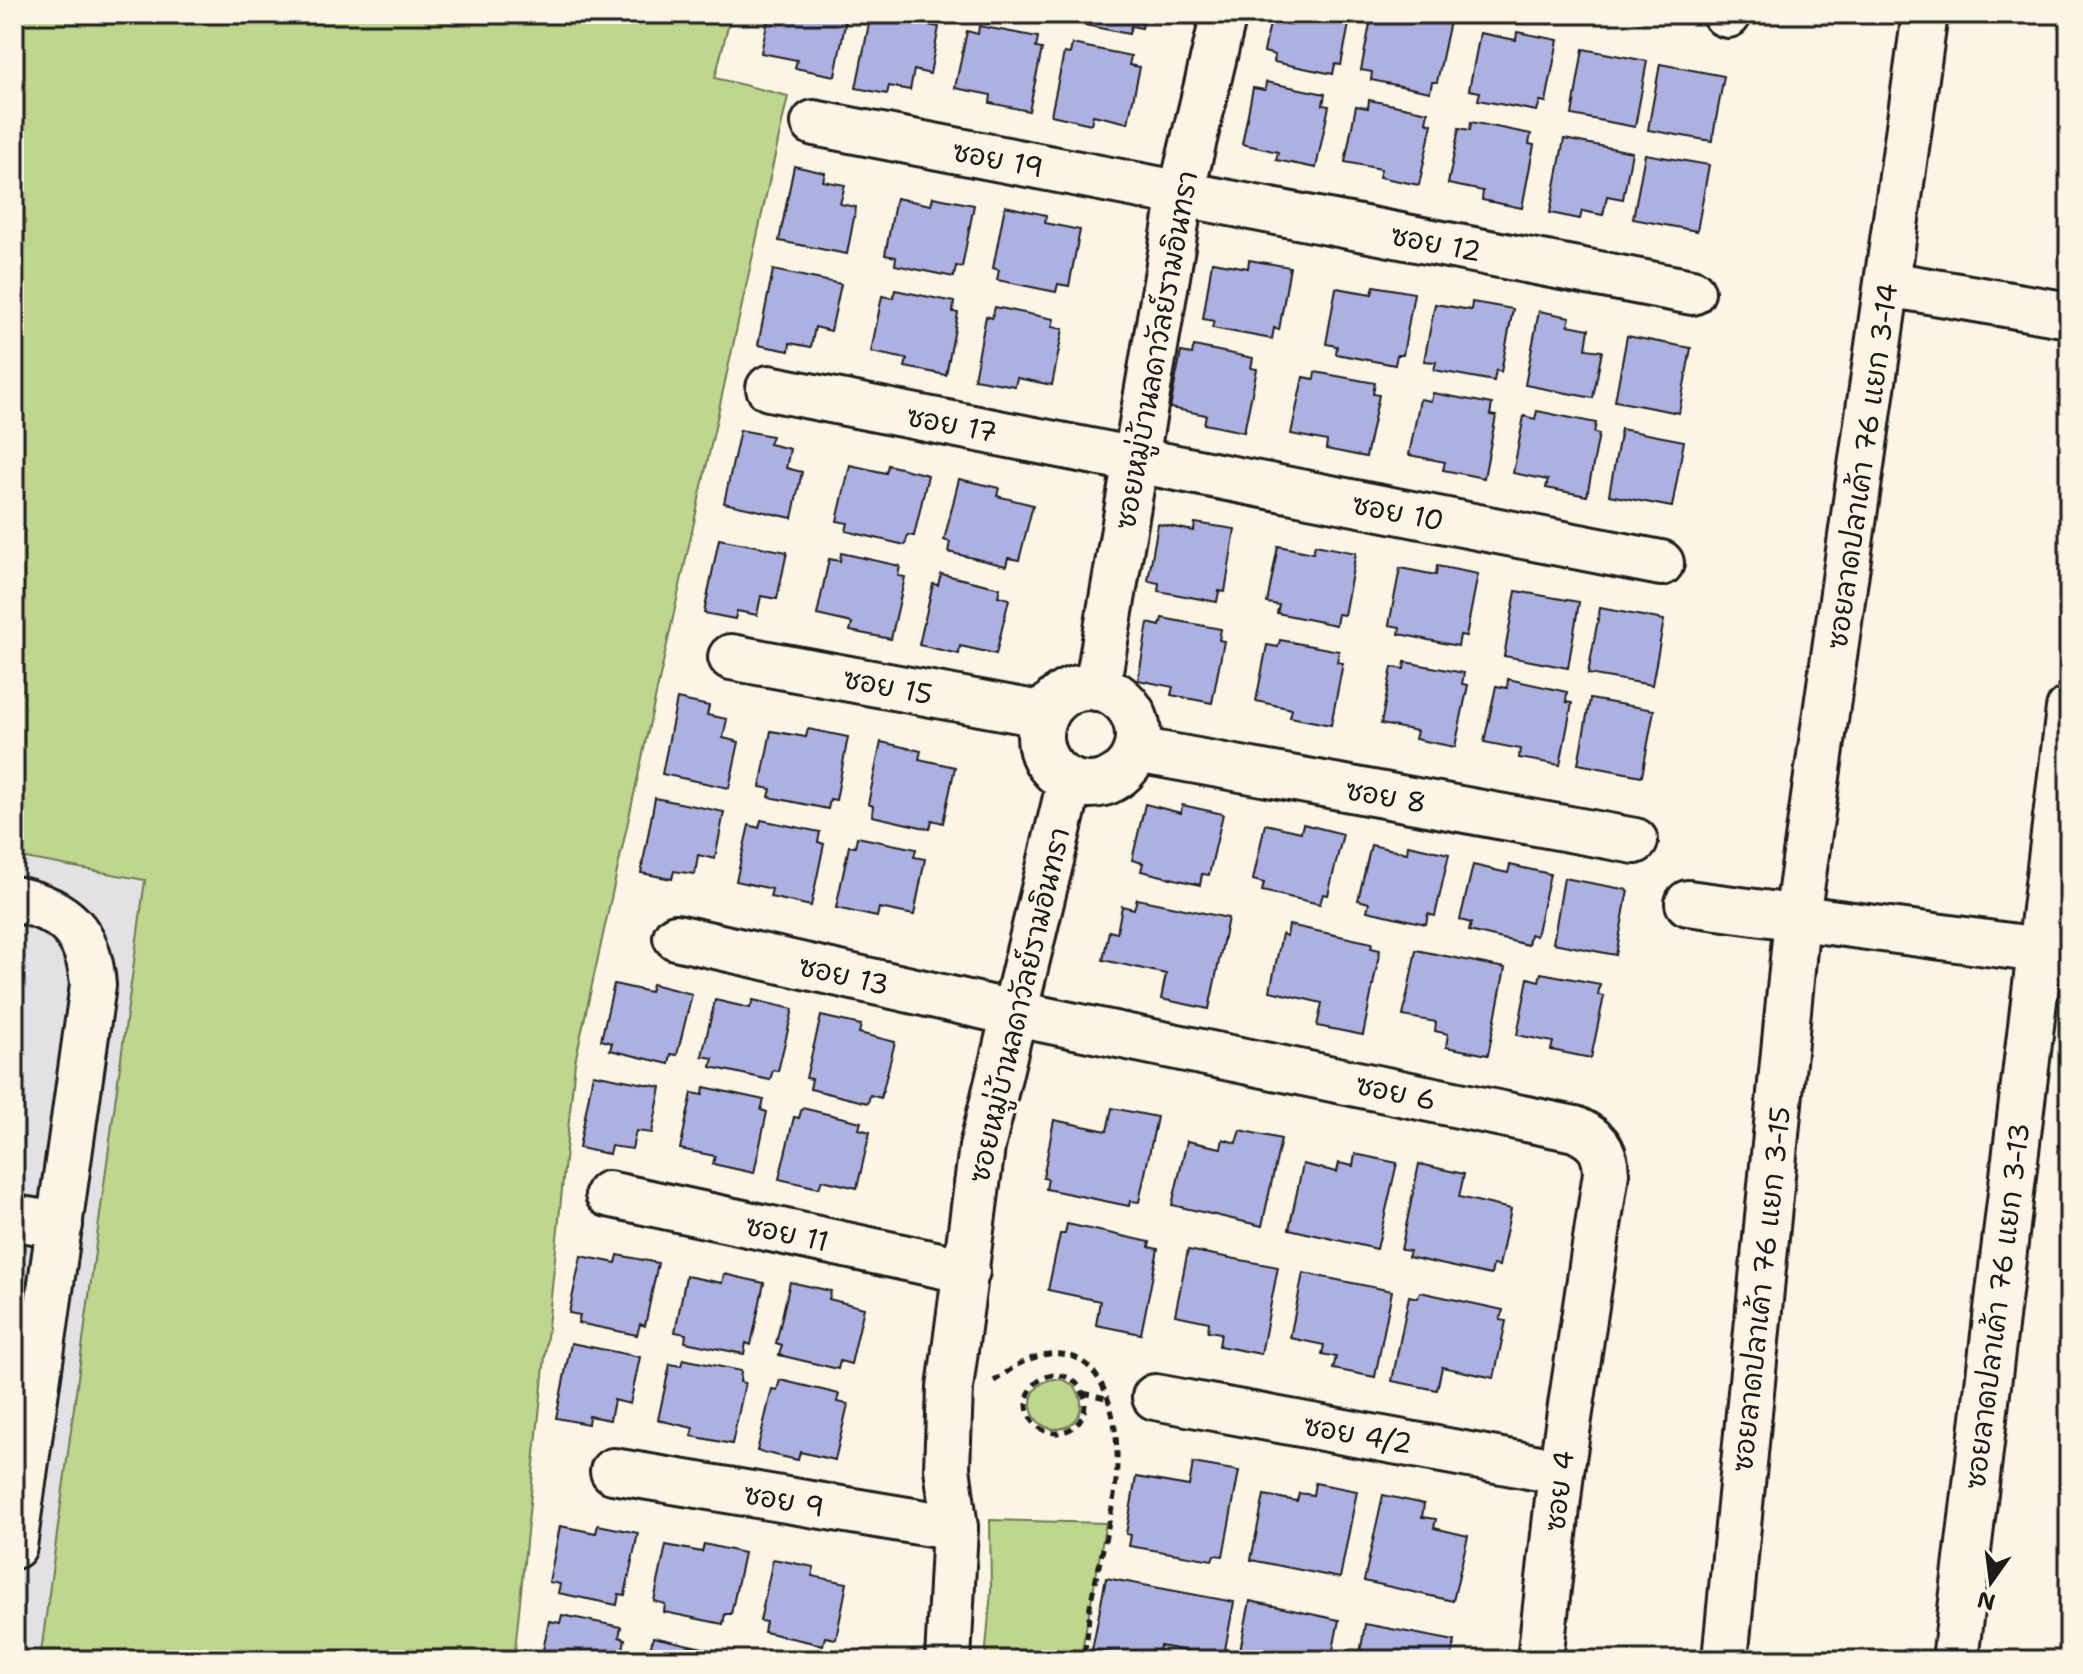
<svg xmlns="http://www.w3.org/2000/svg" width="2083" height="1674" font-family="'Shantell Sans','Playpen Sans Thai',sans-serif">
<rect width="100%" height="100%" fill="#fcf5e5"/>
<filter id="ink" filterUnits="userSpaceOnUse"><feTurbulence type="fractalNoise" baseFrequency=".0125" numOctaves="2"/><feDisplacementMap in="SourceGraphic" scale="16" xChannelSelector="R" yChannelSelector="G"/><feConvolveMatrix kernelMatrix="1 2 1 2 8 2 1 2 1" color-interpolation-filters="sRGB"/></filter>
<g filter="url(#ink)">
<polygon fill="#e4e1e4" points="14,856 146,879 40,1660 14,1660"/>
<g fill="#bed68d" stroke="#6d7954" stroke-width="2">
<polygon points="14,14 731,14 715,78 788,96 575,1062 514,1660 40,1660 145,880 14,856"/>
<circle cx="1056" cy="1404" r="25"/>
<polygon points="990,1520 1106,1523 1080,1660 985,1660 991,1591"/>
</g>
<g fill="#acb1e2" stroke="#1c1c1c" stroke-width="2">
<polygon points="769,14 847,14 835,76 795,68 797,60 761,53"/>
<polygon points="871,14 939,27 930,74 914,70 910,90 889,86 887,94 856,88"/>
<polygon points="1071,14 1145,14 1142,28 1131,26 1129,34 1070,22"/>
<polygon points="1272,14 1351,14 1341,65 1335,64 1333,74 1274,62 1275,55 1264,52"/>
<polygon points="1372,14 1407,21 1409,14 1416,14 1450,21 1437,82 1432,82 1430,92 1371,80 1372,72 1361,70"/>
<polygon points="979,26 1038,37 1036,48 1042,49 1029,111 990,103 991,95 955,88 967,31 978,34"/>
<polygon points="1517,32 1558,40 1546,102 1540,101 1537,111 1478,100 1480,92 1469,90 1480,33 1516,40"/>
<polygon points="1072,44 1131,56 1129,65 1140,67 1128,123 1093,115 1091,124 1051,115 1064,53 1070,54"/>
<polygon points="1583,49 1647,61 1635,127 1572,115"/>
<polygon points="1660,64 1724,76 1712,141 1648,130"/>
<polygon points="1266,82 1325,94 1323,105 1329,106 1316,168 1276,160 1278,152 1242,144 1253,88 1265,90"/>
<polygon points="1369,100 1428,112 1426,122 1432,124 1419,185 1379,177 1381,169 1345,162 1356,106 1368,108"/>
<polygon points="1471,122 1531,134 1529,144 1534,145 1522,208 1482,200 1483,191 1448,184 1459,128 1470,130"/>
<polygon points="1564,139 1632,152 1623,199 1607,196 1603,215 1582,211 1580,219 1550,213"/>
<polygon points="1645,154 1709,165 1697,231 1633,219"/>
<polygon points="794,166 825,173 823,181 845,185 840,204 856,207 847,254 779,241"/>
<polygon points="933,197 974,205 962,267 956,266 954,277 895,265 896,257 885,255 896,198 931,205"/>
<polygon points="1005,206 1046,215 1045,223 1080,230 1069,286 1058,284 1056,292 997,280 999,270 993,268"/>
<polygon points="1249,260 1290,267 1279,330 1274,328 1272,339 1212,328 1214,321 1203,319 1212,262 1248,268"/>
<polygon points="773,270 841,284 831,331 815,327 811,347 790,343 789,351 758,345"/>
<polygon points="1374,286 1414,293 1403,355 1397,355 1395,365 1336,354 1337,346 1326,344 1336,288 1372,294"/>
<polygon points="895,290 954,302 953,312 958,313 946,375 905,367 907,359 871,352 882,296 893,298"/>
<polygon points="1472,302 1513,309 1501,372 1496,370 1494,381 1434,370 1436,362 1424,361 1435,304 1471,310"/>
<polygon points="995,307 1054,319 1052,327 1063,329 1052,385 1017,378 1015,386 974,379 986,316 992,318"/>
<polygon points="1539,311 1570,317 1568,325 1589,329 1586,349 1602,351 1593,398 1525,385"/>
<polygon points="1627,336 1691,348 1679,413 1615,401"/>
<polygon points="1194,346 1253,358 1251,368 1257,369 1244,432 1204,424 1206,415 1170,408 1181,352 1192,354"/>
<polygon points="1315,372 1375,383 1373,394 1379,395 1366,457 1326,449 1327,441 1291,434 1303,377 1314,379"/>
<polygon points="1433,393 1492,404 1490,415 1496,416 1484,478 1443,470 1445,462 1409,455 1420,399 1431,401"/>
<polygon points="1537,411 1596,423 1594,433 1599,434 1587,496 1546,488 1548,480 1513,473 1524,416 1535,419"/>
<polygon points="1621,429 1684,441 1672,507 1609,495"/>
<polygon points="740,430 772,436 769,444 790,449 786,468 802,472 792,518 724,503"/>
<polygon points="850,465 886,473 888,465 928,475 914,536 908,535 905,545 846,531 848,523 837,521"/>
<polygon points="959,479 999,488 997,496 1033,505 1019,560 1008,558 1006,566 948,552 950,542 944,540"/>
<polygon points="1195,523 1235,529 1225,592 1219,591 1217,602 1158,591 1159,583 1148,581 1158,524 1194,531"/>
<polygon points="719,539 787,552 777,599 761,596 757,615 737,611 735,619 704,613"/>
<polygon points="1315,545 1356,553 1344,615 1338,614 1336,625 1277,613 1279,605 1267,603 1278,546 1313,553"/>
<polygon points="841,553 900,566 898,576 905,577 891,639 850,631 852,623 817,615 829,559 840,561"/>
<polygon points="1437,566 1478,574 1466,636 1460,635 1458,646 1399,634 1400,627 1389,625 1400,568 1436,575"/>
<polygon points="941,574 1000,588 998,596 1009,599 996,654 960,646 959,654 919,645 933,584 938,585"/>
<polygon points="1516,591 1579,602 1568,668 1504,656"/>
<polygon points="1600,608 1664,620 1652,685 1588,674"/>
<polygon points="1162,618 1221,629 1219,640 1224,641 1212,703 1171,695 1173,687 1138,680 1148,623 1160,626"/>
<polygon points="1280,640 1339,651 1337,662 1343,663 1331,725 1290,717 1292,709 1256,701 1267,645 1278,647"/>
<polygon points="1405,662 1464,673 1462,684 1468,685 1455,747 1415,739 1417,731 1381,724 1392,667 1404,669"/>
<polygon points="1508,679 1567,692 1566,702 1572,703 1560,765 1519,758 1520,749 1484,742 1496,686 1507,688"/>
<polygon points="677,699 709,706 707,715 727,719 723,738 739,742 729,788 662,774"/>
<polygon points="1590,699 1654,710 1642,776 1578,764"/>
<polygon points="808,729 848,737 836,800 830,799 828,809 769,797 771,789 760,787 771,731 806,737"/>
<polygon points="881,742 921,751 919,759 955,767 943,823 932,820 930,829 872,816 873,806 868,804"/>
<polygon points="655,798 724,812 715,859 698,855 695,874 674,871 672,879 641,873"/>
<polygon points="1145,804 1181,813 1182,805 1223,814 1209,875 1202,874 1200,885 1141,871 1143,863 1132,860"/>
<polygon points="761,820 820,832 818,842 824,844 811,906 770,897 772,889 736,881 749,825 759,828"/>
<polygon points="1265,824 1301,832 1303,824 1343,834 1328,895 1323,894 1320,904 1262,891 1264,883 1253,880"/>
<polygon points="857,837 916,849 914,857 925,859 914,915 879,908 877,917 836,908 849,846 855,847"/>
<polygon points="1371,845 1407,853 1408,845 1449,854 1435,916 1428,914 1426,924 1367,911 1369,903 1358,900"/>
<polygon points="1473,865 1508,873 1510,865 1550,874 1536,936 1530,934 1528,945 1469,931 1471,923 1460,920"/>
<polygon points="1564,878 1628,890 1616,955 1553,943"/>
<polygon points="1137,899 1228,918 1209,1009 1161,999 1166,974 1103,960 1109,931 1117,933 1122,906 1134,909"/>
<polygon points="1289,925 1372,943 1371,948 1380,950 1363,1035 1317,1026 1322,1003 1270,991 1282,934 1287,936"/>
<polygon points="1416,950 1505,968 1488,1055 1446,1047 1448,1034 1435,1031 1436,1022 1403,1016"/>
<polygon points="1541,973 1600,984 1598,995 1604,996 1591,1058 1551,1050 1553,1042 1517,1035 1528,978 1539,981"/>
<polygon points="614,984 650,992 652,984 692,994 677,1055 671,1054 669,1064 610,1050 612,1043 601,1040"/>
<polygon points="715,1000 750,1008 753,1000 793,1009 778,1071 773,1070 770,1080 711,1067 713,1058 702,1056"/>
<polygon points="821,1016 861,1025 859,1033 895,1042 881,1098 870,1095 868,1103 810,1089 812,1079 806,1078"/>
<polygon points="593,1074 661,1087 652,1133 636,1131 632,1149 611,1146 609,1154 579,1148"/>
<polygon points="704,1087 764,1100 761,1110 767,1112 754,1173 713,1164 715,1156 680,1149 692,1093 703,1095"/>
<polygon points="802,1108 861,1122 859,1129 870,1132 857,1188 822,1180 819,1188 779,1179 794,1117 799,1118"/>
<polygon points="1112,1108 1157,1117 1139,1202 1130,1201 1129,1206 1046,1189 1048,1179 1043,1178 1054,1120 1107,1131"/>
<polygon points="1240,1130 1281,1139 1262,1226 1172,1205 1187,1141 1221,1148 1223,1139 1236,1143"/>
<polygon points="1355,1154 1397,1163 1377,1249 1289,1229 1303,1164 1337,1172 1339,1163 1353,1166"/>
<polygon points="1419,1164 1464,1174 1459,1197 1511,1209 1499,1266 1493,1265 1491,1275 1408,1257 1410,1251 1401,1250"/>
<polygon points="1067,1224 1150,1242 1149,1247 1158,1249 1141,1334 1096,1325 1100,1301 1048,1290 1060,1234 1065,1234"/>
<polygon points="1188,1250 1278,1267 1261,1354 1219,1346 1221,1333 1208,1331 1209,1322 1175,1315"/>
<polygon points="618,1255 658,1263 645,1326 640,1324 637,1335 578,1323 580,1315 569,1313 581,1256 616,1263"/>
<polygon points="1303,1273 1392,1291 1375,1377 1333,1369 1336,1357 1322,1354 1324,1345 1290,1338"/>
<polygon points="724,1274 764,1283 751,1345 746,1343 744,1354 685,1342 686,1334 675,1332 686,1276 722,1283"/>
<polygon points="790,1282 831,1291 829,1299 864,1308 851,1364 840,1361 838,1369 779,1355 782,1345 776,1343"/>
<polygon points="1420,1292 1503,1310 1500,1320 1506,1321 1494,1378 1442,1367 1437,1390 1392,1381 1409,1296 1418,1298"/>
<polygon points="571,1343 640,1357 630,1404 614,1400 610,1420 589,1416 588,1424 556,1418"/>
<polygon points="683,1359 741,1371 740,1382 745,1383 732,1444 691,1436 693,1428 658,1420 670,1364 681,1366"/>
<polygon points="780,1380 839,1394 837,1402 848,1404 835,1460 800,1452 798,1460 757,1451 772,1389 777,1390"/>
<polygon points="1193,1463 1239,1471 1223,1556 1214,1555 1212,1560 1129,1546 1131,1535 1126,1534 1136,1477 1189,1486"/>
<polygon points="1315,1483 1357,1491 1340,1578 1251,1560 1264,1495 1297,1501 1299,1493 1313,1495"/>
<polygon points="1383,1495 1424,1504 1422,1517 1436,1519 1434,1528 1468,1536 1453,1601 1364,1581"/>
<polygon points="598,1525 638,1533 625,1595 619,1594 617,1605 558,1593 560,1584 549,1582 560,1526 596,1533"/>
<polygon points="704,1544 744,1553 731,1614 725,1614 723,1624 664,1612 665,1604 654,1601 666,1545 702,1552"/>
<polygon points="773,1559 814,1567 812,1576 847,1583 836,1639 825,1637 823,1645 764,1632 766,1622 760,1621"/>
<polygon points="1106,1578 1234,1602 1223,1660 1185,1660 1187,1651 1160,1646 1157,1660 1092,1650"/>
<polygon points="1250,1601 1339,1620 1331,1660 1238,1660"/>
<polygon points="562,1615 621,1627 619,1637 625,1639 621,1660 541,1660 549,1621 560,1623"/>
<polygon points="1365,1624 1455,1641 1451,1660 1359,1660"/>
<polygon points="653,1637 721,1652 719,1660 648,1660"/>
</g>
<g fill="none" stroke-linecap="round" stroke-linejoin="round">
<g stroke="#1c1c1c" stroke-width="50">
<g id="minor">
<polyline points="1725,14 1728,15"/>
<polyline points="814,123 1692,292"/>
<polyline points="1888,284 2069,315"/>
<polyline points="769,388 1661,563"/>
<polyline points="731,657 1045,715"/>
<circle cx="1089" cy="736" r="49"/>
<polyline points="1097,688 1181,194 1224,14"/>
<polyline points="1137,750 1635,841"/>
<path d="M14,899C65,909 89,932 93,985L14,1546"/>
<polyline points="1688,903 2069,954"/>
<path d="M676,937L1012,1013L1575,1129C1596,1139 1605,1148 1606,1173L1561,1472L1540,1660"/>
<polyline points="608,1194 967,1271"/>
<polyline points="14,1218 60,1225"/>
<polyline points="1155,1397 1561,1472"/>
<polyline points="613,1471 955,1528"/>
<polyline points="948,1660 955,1528 947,1468 950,1388 982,1147 1070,781"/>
<polyline points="1725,1660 1797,918 1925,14"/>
<polyline points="1955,1660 2069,709"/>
</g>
</g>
<g stroke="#1c1c1c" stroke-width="5" stroke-dasharray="8 6" stroke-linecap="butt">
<circle cx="1056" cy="1404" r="29"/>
<path d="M994,1381C1004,1375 1014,1366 1025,1361C1105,1326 1122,1424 1116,1481C1112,1517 1099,1564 1091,1600C1087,1621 1090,1640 1081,1660"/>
<polyline points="1083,1393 1110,1399"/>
</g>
<use href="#minor" stroke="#fcf5e5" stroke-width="44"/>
</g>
</g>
<g text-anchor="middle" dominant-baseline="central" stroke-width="7" stroke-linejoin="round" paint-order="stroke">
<g font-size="28" fill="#1c1c1c" stroke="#fcf5e5">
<text transform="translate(998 159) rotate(11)">ซอย 19</text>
<text transform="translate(1436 243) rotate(11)">ซอย 12</text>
<text transform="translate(1156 350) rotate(-80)">ซอยหมู่บ้านลดาวัลย์รามอินทรา</text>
<text transform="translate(952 424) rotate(11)">ซอย 17</text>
<text transform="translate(1862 466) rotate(-82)">ซอยลาดปลาเค้า 76 แยก 3-14</text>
<text transform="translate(1398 512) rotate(11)">ซอย 10</text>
<text transform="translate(888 686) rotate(11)">ซอย 15</text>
<text transform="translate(1386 796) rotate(10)">ซอย 8</text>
<text transform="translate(844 975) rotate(13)">ซอย 13</text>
<text transform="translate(1019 1005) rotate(-77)">ซอยหมู่บ้านลดาวัลย์รามอินทรา</text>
<text transform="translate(1396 1092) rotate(12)">ซอย 6</text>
<text transform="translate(787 1233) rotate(12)">ซอย 11</text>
<text transform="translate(1761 1289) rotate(-84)">ซอยลาดปลาเค้า 76 แยก 3-15</text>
<text transform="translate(1997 1306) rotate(-83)">ซอยลาดปลาเค้า 76 แยก 3-13</text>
<text transform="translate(1358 1434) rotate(10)">ซอย 4/2</text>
<text transform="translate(1559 1491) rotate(-83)">ซอย 4</text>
<text transform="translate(784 1500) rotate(10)">ซอย 9</text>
</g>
</g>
<rect width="2083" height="1674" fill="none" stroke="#fcf5e5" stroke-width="48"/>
<rect x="24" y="24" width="2035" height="1626" fill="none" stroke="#1c1c1c" stroke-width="3" filter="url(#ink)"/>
<g transform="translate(1991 1582) rotate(194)" stroke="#fcf5e5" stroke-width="6" paint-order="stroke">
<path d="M0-6L14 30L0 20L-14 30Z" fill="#1c1c1c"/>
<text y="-12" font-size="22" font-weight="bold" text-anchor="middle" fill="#1c1c1c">N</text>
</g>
</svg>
